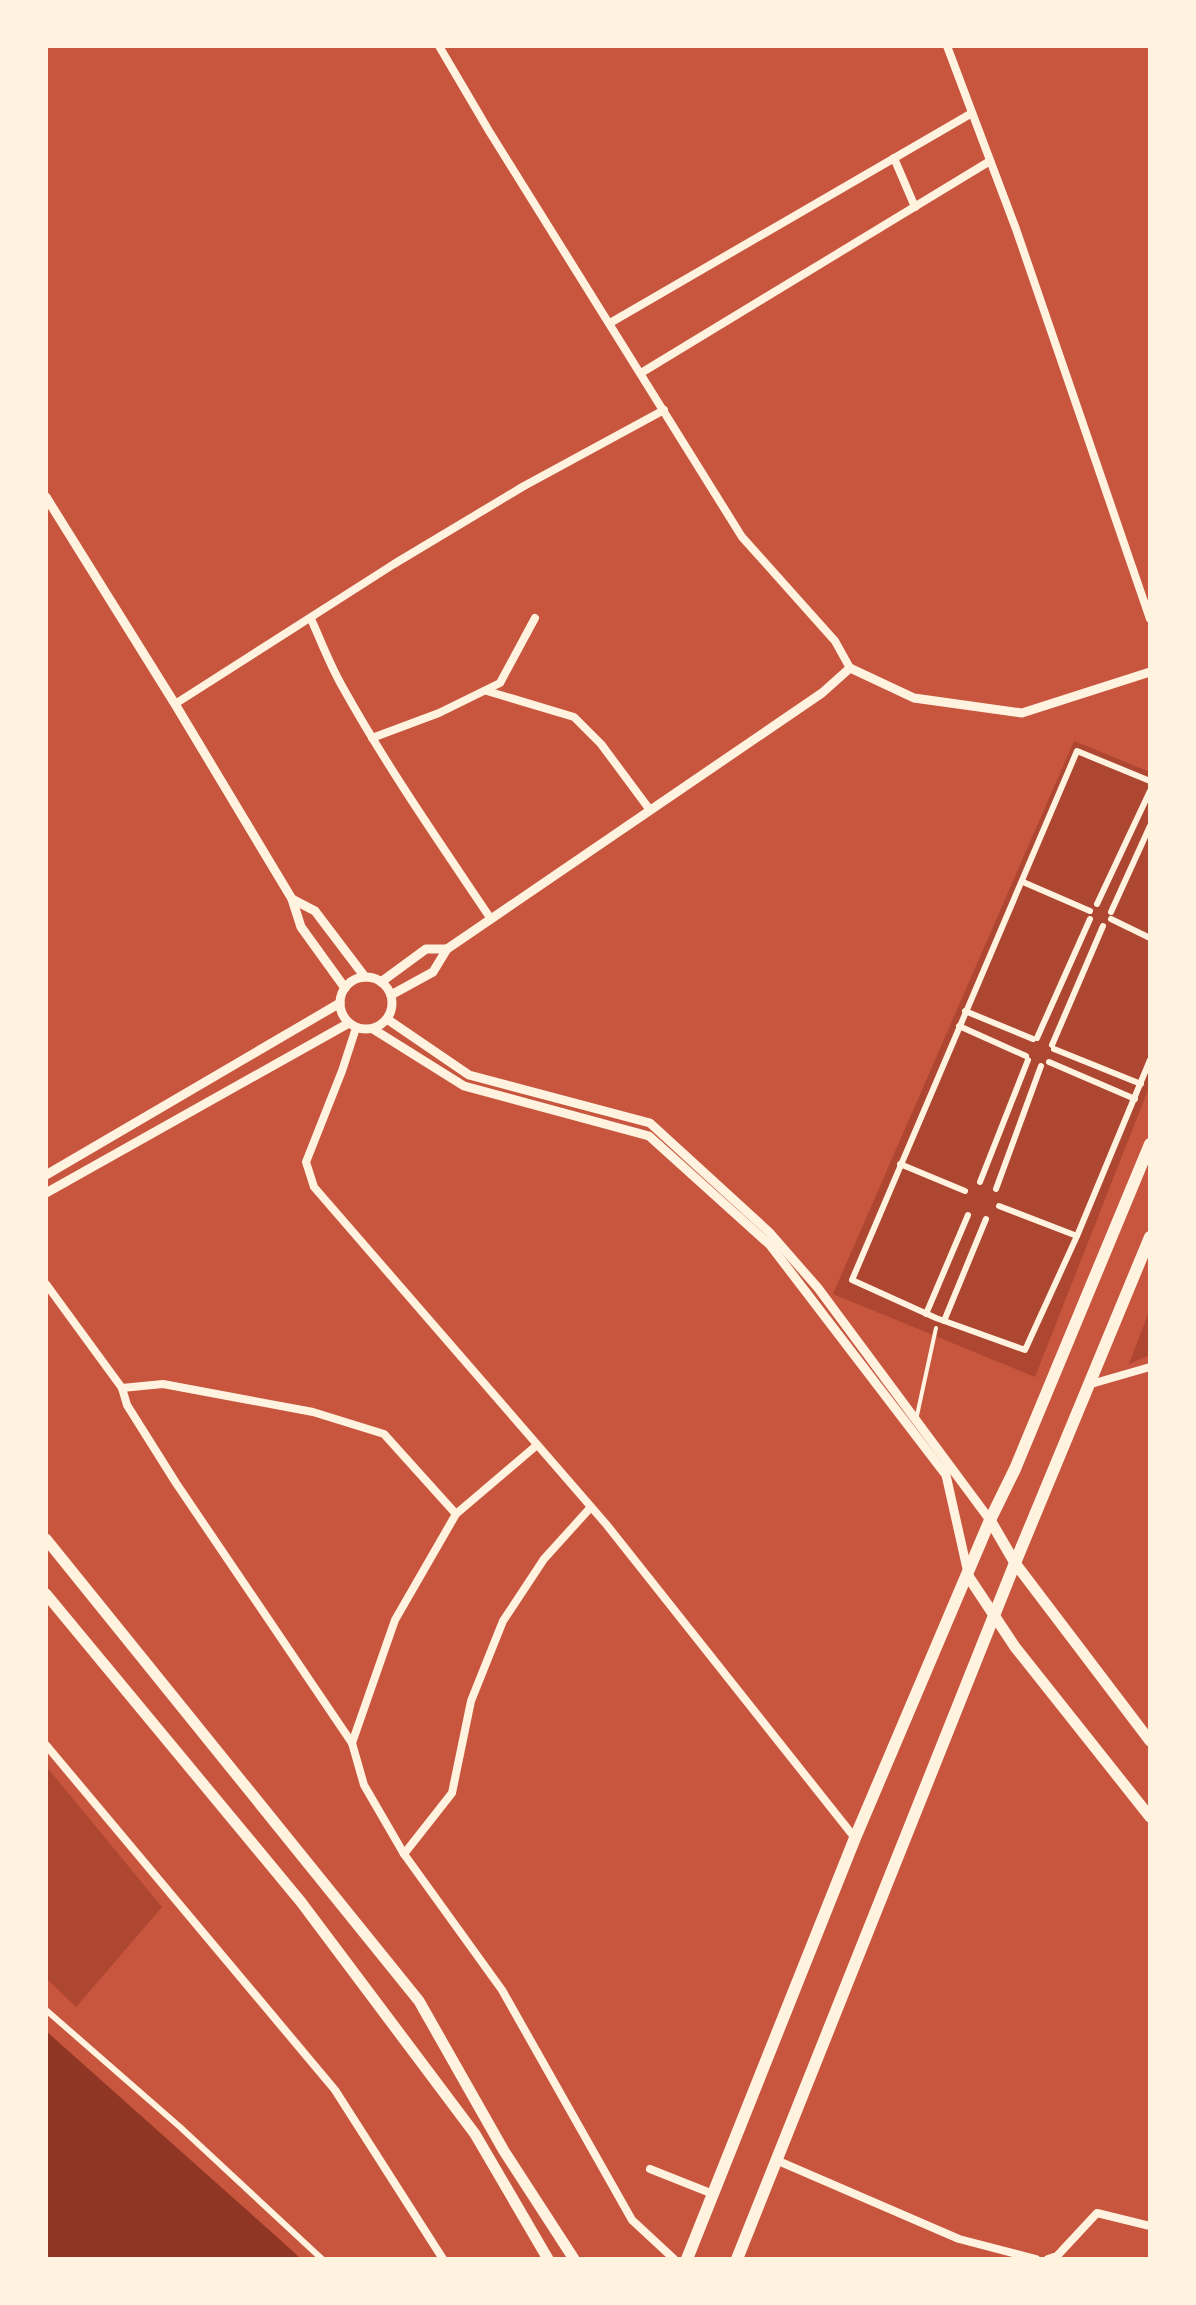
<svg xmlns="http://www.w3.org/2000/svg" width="1196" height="2305" font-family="Helvetica,sans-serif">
<rect width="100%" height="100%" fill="#c8553d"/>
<g fill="#ae4732">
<polygon points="1074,741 1150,772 1150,1085 1035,1377 833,1294"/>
<polygon points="1150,1309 1150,1355 1129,1364"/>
<polygon points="46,1766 162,1907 76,2007 46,1978"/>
</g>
<polygon fill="#8f3625" points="46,2031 287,2246 301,2259 46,2259"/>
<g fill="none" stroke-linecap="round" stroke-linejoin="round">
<polyline stroke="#fff3e0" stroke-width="4" points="916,1420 936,1328"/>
<g stroke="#fff3e0" stroke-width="6">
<polyline points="1150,781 1077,751 852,1280 936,1318 1025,1350 1077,1236 1150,1060"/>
<polyline points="1023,882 1090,911"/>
<polyline points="1097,904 1150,791"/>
<polyline points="1111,912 1150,826"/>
<polyline points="1111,919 1150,938"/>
<polyline points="965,1011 1033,1039"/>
<polyline points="959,1026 1026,1056"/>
<polyline points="1037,1038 1090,919"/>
<polyline points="1052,1045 1103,926"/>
<polyline points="1054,1049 1141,1084"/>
<polyline points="1049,1062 1135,1099"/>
<polyline points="900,1164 965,1191"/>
<polyline points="980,1182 1028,1060"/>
<polyline points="996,1189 1041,1066"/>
<polyline points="999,1206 1077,1236"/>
<polyline points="926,1314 968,1215"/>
<polyline points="944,1321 986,1219"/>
<polyline points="46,2010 180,2127 322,2259"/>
</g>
<g stroke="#fff3e0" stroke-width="8">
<polyline points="439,46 489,131 742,537 835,641 850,668"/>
<polyline points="947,46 1016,229 1150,619"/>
<polyline points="894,158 915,207"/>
<polyline points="610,323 972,113"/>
<polyline points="641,373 990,161"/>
<path d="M311,619C321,641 330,665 342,686C387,767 440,843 491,919"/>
<polyline points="487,691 574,717 601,744 650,810"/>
<polyline points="175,704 394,564 524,486 664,410"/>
<polyline points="372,738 439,713 500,683 535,618"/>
<polyline points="356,1028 342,1071 306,1162 314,1187 606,1524 855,1838"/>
<polyline points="46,1284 122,1388 127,1405 176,1483 352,1743 364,1785 404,1854 502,1990 632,2220 674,2259"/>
<polyline points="1091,1384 1150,1367"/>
<polyline points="122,1388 163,1384 313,1412 384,1434 456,1514"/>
<polyline points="352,1743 395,1620 456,1514 537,1445"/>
<polyline points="46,1745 335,2090 443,2259"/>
<polyline points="404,1854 452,1793 471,1701 503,1621 544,1559 591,1507"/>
<polyline points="776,2160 959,2239 1036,2259"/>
<polyline points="650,2169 713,2194"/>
<polyline points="1048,2259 1057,2256 1097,2213 1150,2226"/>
</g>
<g stroke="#fff3e0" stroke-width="9">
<polyline points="46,497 175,704 292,899 301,927 345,988"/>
<polyline points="292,899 315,911 365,977"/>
<circle cx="366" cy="1003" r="26"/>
<polyline points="381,982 426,949 447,949"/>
<polyline points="391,995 433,972 447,949 822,693 850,668 914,698 1022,713 1150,672"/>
<polyline points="387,1019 469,1075 650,1123 769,1232 818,1288 990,1520"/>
<polyline points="373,1029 464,1086 649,1136 770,1245 946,1475 968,1573"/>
<polyline points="46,1175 340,1003"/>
<polyline points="46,1193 349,1023"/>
</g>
<g stroke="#fff3e0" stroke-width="11">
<polyline points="990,1520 1015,1563 1150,1741"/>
<polyline points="46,1539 419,2001 504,2151 574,2259"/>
<polyline points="968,1576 1015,1647 1150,1817"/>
<polyline points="46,1594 301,1902 475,2134 548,2259"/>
</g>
<g stroke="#fff3e0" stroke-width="12">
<polyline points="687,2259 855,1838 990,1520 1015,1469 1150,1144"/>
<polyline points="737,2259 1015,1563 1150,1237"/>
</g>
</g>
<rect width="1196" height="2305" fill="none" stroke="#fff3e0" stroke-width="96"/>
</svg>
